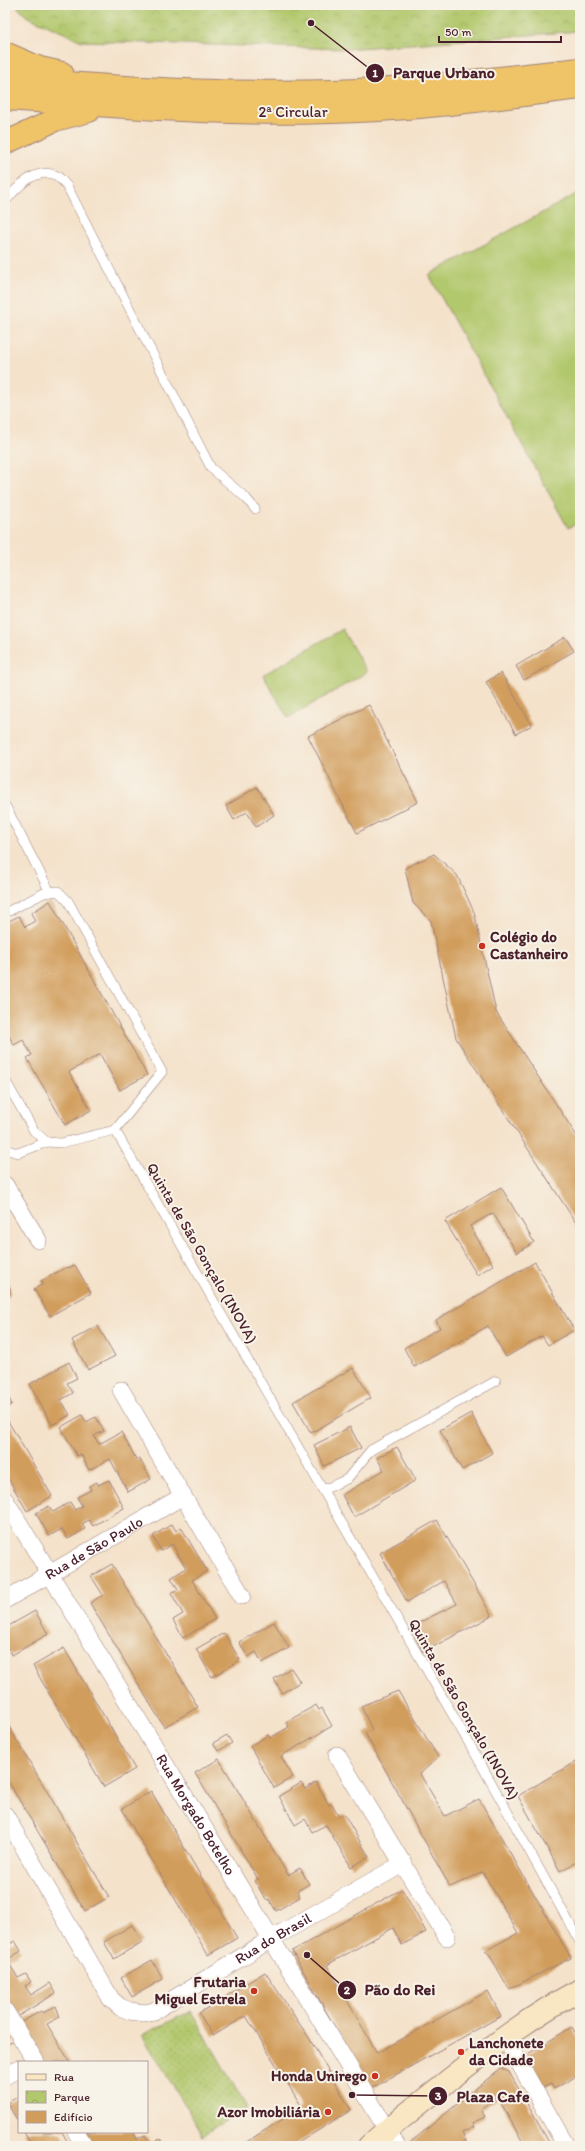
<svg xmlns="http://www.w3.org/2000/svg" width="585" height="2151" font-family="Itim,sans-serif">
<defs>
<pattern id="grass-dots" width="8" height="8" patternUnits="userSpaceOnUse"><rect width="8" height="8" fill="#b2c86d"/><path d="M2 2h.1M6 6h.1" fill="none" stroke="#9bab5f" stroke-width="1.8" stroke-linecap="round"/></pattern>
<pattern id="park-crowns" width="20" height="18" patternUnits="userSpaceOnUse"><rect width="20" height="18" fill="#b2c86d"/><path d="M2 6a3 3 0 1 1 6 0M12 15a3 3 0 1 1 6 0" fill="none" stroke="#9bab5f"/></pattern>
</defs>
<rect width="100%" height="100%" fill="#f7f3e8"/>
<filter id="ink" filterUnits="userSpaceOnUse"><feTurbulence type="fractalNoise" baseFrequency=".025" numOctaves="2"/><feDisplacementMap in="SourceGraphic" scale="8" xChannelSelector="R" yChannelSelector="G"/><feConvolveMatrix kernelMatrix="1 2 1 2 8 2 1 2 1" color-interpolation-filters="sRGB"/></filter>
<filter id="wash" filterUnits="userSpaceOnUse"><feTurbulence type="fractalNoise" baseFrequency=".012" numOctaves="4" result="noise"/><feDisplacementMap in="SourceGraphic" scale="16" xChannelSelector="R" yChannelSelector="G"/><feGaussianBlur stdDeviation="0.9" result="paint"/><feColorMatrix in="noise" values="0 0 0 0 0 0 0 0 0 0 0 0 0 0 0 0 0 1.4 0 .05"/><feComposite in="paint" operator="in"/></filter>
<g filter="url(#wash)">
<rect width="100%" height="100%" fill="#f4e2cb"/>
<polygon fill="url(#grass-dots)" stroke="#7e744c" points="191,2011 247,2108 203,2135 142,2035"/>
<polygon fill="url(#park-crowns)" stroke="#7e744c" points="16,5 580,5 580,31 346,49 82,41 26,16"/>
<g fill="#b2c86d" stroke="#7e744c">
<polygon points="580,192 580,522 568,528 429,275"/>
<polygon points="342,629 367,672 288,718 263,675"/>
</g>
<g id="blocks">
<g fill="#d19d5b">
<polygon points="565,637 574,651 524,680 516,666"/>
<polygon points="501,673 532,725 516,734 486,682"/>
<polygon points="369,705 418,802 357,833 308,736"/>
<polygon points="257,787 274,815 256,827 247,812 234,820 226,806"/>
<polygon points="434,854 457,875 474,912 496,1012 580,1141 580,1229 456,1038 431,921 413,903 405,868"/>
<polygon points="50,901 147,1075 120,1090 100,1054 69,1072 91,1110 65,1125 27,1058 32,1055 23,1040 14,1045 5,1029 5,923 19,916 25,927 35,921 31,913"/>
<polygon points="501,1187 534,1242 517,1253 493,1213 470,1226 493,1265 477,1275 445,1221"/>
<polygon points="535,1262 574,1330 548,1345 542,1336 506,1357 488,1326 414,1367 404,1348 440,1328 436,1320"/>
<polygon points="75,1265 91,1293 50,1316 34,1289 43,1284 41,1281 67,1267 68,1268"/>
<polygon points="5,1275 10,1288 10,1294 5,1301"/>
<polygon points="98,1326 115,1356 88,1370 72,1340"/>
<polygon points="69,1362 77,1378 67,1383 73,1393 61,1400 70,1415 52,1425 30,1384"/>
<polygon points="353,1368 371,1398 311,1433 293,1402"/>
<polygon points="5,1392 12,1404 5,1409"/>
<polygon points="471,1413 492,1453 462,1470 440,1430"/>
<polygon points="82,1415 86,1422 96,1417 104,1431 94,1436 99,1444 121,1432 136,1459 139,1458 151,1479 128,1492 110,1459 89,1470 81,1454 77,1456 61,1427"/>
<polygon points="5,1416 52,1496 27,1511 5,1473"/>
<polygon points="350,1427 361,1448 324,1466 314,1445"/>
<polygon points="397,1447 416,1480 354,1517 342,1495 384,1470 377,1458"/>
<polygon points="109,1480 124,1508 93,1526 89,1520 82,1524 85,1529 68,1539 62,1529 49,1536 36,1513 49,1506 53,1512 70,1502 75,1510 82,1506 77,1497 91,1490 89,1486 97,1482 98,1485"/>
<polygon points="437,1520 492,1616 423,1652 410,1627 457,1604 444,1581 407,1602 380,1553"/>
<polygon points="172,1524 176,1531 181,1527 207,1571 192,1580 215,1619 183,1638 173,1620 183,1614 171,1593 178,1589 171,1578 186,1568 172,1544 161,1551 153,1536"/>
<polygon points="5,1556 9,1564 5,1566"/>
<polygon points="112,1564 198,1707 164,1727 90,1603 103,1595 91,1576"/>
<polygon points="35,1611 48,1634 12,1655 5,1643 5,1628"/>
<polygon points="274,1622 289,1648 262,1663 256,1652 248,1657 239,1642"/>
<polygon points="224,1633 240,1660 212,1677 196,1649"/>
<polygon points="64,1648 135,1769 104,1787 33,1666"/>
<polygon points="291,1668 300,1682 282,1693 274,1679"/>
<polygon points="398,1691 438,1757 420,1774 445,1816 479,1799 571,1958 509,1989 489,1954 485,1951 518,1933 483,1872 450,1887 365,1733 372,1730 361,1706"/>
<polygon points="316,1705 319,1710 322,1708 332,1726 281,1756 293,1777 274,1788 250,1746 268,1735 270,1738 289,1727 286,1722"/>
<polygon points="5,1720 109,1897 85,1911 5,1776"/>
<polygon points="227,1735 232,1743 218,1751 213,1743"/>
<polygon points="219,1759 288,1875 300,1868 309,1884 297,1891 300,1897 276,1911 269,1899 266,1900 255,1881 258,1879 195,1773"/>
<polygon points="580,1759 580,1860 560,1871 518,1796"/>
<polygon points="316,1782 329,1805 332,1804 339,1816 344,1814 369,1857 351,1867 326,1825 312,1832 305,1819 295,1825 279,1796 301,1783 305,1789"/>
<polygon points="151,1791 237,1938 208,1955 122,1809"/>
<polygon points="402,1889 426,1932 402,1945 393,1928 327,1965 377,2053 488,1991 501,2016 370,2089 292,1951"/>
<polygon points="132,1925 142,1942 114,1959 104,1942"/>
<polygon points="15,1941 21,1951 7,1960 18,1978 26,1974 31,1982 25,1986 31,1995 50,1983 56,1993 15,2018 5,2002 5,1946"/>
<polygon points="152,1960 163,1979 132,1997 121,1978"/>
<polygon points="265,1972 309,2038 351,2110 293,2146 240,2146 302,2107 246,2016 213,2036 199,2013"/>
<polygon points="56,2006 60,2017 47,2024 70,2062 40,2062 18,2024 41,2011 43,2013"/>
<polygon points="5,2020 16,2039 5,2046"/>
<polygon points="572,2027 580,2040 580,2074 554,2089 551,2084 543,2088 523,2057"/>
<polygon points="501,2068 509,2072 551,2146 525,2146 498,2098 481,2109 485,2117 472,2123 474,2127 462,2133 466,2141 455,2146 406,2146"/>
<polygon points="19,2096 19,2123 7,2103"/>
<polygon points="24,2132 62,2132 70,2146 32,2146"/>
<polygon points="81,2132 133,2132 137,2139 145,2135 151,2144 160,2139 164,2146 89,2146"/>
</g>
</g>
</g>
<g filter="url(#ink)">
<use href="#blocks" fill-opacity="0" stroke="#9f807b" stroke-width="1"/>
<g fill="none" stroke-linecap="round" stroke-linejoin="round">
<g stroke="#9f807b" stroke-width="10">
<g id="lane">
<path d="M5,202C16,188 35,167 55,175C60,177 64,183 67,186L211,468L246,498L255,509"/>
<polyline points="5,805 50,892"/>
<polyline points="5,913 44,893 58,891 68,901 162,1072 115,1130"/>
<polyline points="5,1080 34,1131 47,1142"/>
<polyline points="5,1147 8,1150 18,1153 47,1142 61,1143 115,1130 477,1757 580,1942"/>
<polyline points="323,1490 347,1479 371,1450 496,1381"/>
</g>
</g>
<g stroke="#9f807b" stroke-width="18">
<g id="street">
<polyline points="5,1185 38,1240"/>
<polyline points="183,1496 242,1596"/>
<path id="s1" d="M5,1500L397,2146"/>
<path id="s2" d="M5,1600L183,1496L121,1390"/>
<polyline points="337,1755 447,1937"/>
<path id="s3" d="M5,1815L111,1999L120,2007L130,2011L144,2013L154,2011L271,1939L404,1863"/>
<polyline points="5,2011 36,2062"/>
<polyline points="504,2036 566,2146"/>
<polyline points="5,2076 19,2068"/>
<polyline points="76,2132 85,2146"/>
</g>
</g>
<g stroke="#9f807b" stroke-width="24">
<path id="secondary" d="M369,2146C395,2122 422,2102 449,2080C491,2047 532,2015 580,1990"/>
</g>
<g stroke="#9f807b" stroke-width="24">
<g id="highway">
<polyline points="5,53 40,68 62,73"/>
<path d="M5,78C133,89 263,97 391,88C454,84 517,76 580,69"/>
<path d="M5,99C122,107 240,117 358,111C432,108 506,97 580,88"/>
<polyline points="5,143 55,120 89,111"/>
</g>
</g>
<use href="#lane" stroke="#fff" stroke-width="9"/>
<use href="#street" stroke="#fff" stroke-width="17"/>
<use href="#secondary" stroke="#f9e7c3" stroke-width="22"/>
<use href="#highway" stroke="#efc469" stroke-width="22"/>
</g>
</g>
<g fill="#c8321e" stroke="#f7f3e8" stroke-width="1.5">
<circle cx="482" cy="946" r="4"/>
<circle cx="254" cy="1991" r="4"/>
<circle cx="461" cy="2052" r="4"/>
<circle cx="375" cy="2076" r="4"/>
<circle cx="328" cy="2112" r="4"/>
</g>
<g text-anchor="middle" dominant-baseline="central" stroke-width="4" stroke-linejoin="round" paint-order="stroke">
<g font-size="15" fill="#4a1f2b" stroke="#f7f3e8">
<text x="293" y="112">2ª Circular</text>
<text transform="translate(202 1253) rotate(60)">Quinta de São Gonçalo (INOVA)</text>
<text stroke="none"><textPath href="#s2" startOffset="103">Rua de São Paulo</textPath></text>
<text transform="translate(464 1709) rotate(60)">Quinta de São Gonçalo (INOVA)</text>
<text stroke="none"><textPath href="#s1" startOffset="368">Rua Morgado Botelho</textPath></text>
<text stroke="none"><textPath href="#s3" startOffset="399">Rua do Brasil</textPath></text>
</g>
<g font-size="15" font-weight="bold" fill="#4a1f2b" stroke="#f7f3e8" text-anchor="end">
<text x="490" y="937" text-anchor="start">Colégio do<tspan x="490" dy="17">Castanheiro</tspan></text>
<text x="246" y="1982">Frutaria<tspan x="246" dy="17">Miguel Estrela</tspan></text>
<text x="469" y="2043" text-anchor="start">Lanchonete<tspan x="469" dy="17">da Cidade</tspan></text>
<text x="367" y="2076">Honda Unirego</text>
<text x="320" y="2112">Azor Imobiliária</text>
</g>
</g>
<path fill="none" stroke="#4a1f2b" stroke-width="1.5" d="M311 23L375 73M307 1955L347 1990M352 2095L438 2096"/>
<g fill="#4a1f2b" stroke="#f7f3e8" stroke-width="1.5">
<circle cx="311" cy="23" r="4"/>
<circle cx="307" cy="1955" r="4"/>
<circle cx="352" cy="2095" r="4"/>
<circle cx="375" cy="73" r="10"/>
<circle cx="347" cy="1990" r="10"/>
<circle cx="438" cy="2096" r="10"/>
</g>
<g font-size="12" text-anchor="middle" font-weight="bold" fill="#fff">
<text x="375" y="77">1</text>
<text x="347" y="1994">2</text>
<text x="438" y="2100">3</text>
</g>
<g font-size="16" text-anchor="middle" font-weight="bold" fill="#4a1f2b" stroke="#f7f3e8" stroke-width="4" stroke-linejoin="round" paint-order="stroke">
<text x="444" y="78">Parque Urbano</text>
<text x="400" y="1995">Pão do Rei</text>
<text x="493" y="2102">Plaza Cafe</text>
</g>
<rect width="585" height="2151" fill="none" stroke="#f7f3e8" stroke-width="20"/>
<rect x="18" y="2061" width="130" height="72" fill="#f7f3e8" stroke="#b29e9c"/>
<rect x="26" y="2074" width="20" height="6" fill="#f9e7c3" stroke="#b29e9c"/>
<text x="54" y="2081" font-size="12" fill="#4a1f2b">Rua</text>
<rect x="26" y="2091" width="20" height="12" fill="url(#park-crowns)" stroke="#b29e9c"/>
<text x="54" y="2101" font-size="12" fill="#4a1f2b">Parque</text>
<rect x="26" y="2111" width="20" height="12" fill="#d19d5b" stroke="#b29e9c"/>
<text x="54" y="2121" font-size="12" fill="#4a1f2b">Edifício</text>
<path d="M439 36v6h122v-6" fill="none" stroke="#4a1f2b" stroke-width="2"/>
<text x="445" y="36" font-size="12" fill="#4a1f2b" stroke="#f7f3e8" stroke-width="3" paint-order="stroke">50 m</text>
</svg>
